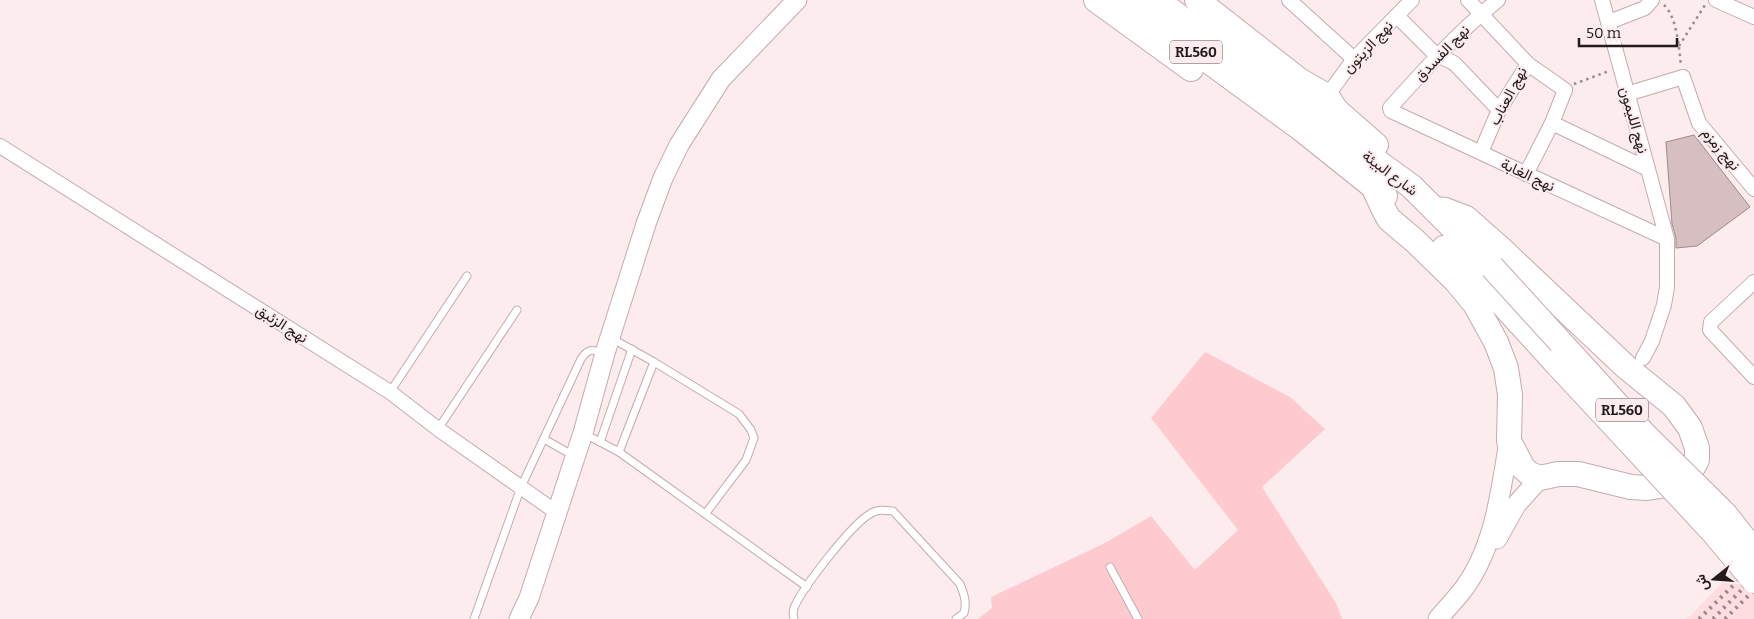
<svg xmlns="http://www.w3.org/2000/svg" width="1754" height="619" font-family="Bitter,Vazirmatn,serif">
<rect width="100%" height="100%" fill="#fceced"/>
<polygon fill="#fedcdf" points="1754,551 1754,619 1687,619 1693,613"/>
<polygon fill="#fecacf" points="1205,352 1290,397 1325,429 1262,487 1336,603 1342,619 978,619 992,608 991,597 1105,543 1151,516 1195,570 1238,530 1151,418"/>
<polygon fill="#d7bec0" stroke="#a0898b" points="1694,135 1750,207 1697,246 1676,248 1676,238 1672,224 1666,142"/>
<g fill="none" stroke-linecap="round" stroke-linejoin="round">
<g stroke="#c4acae" stroke-width="9">
<g id="lane">
<polyline points="611,338 654,362 739,414 751,430 754,438 746,460 706,513"/>
<polyline points="390,392 467,276"/>
<polyline points="438,429 517,310"/>
<polyline points="583,433 619,452 807,587"/>
<polyline points="544,439 574,456"/>
<polyline points="600,442 632,349"/>
<polyline points="619,452 654,362"/>
<polyline points="1110,567 1138,619"/>
<path d="M474,619L521,487L581,359C589,347 593,350 605,353"/>
<path d="M794,619C793,615 793,611 794,608C802,588 852,524 870,514C877,509 884,510 893,511L960,584C964,594 967,602 964,613L956,619"/>
</g>
</g>
<g stroke="#c4acae" stroke-width="16">
<g id="street">
<polyline points="1289,0 1354,59"/>
<polyline points="1468,0 1528,64 1499,110 1481,152"/>
<path d="M1498,0C1458,32 1424,70 1390,108L1391,111L1667,239"/>
<polyline points="1602,0 1667,239 1667,287 1664,305 1652,341 1643,358"/>
<polyline points="1716,0 1754,17"/>
<path d="M1397,16L1434,53C1441,58 1448,59 1455,64L1499,110"/>
<polyline points="1609,22 1645,8 1652,0"/>
<polyline points="1528,64 1565,90 1552,123 1648,169"/>
<polyline points="1627,94 1683,77 1699,123 1754,189"/>
<polyline points="1327,96 1354,59 1412,0"/>
<polyline points="0,146 390,392 438,429 556,512"/>
<polyline points="1526,174 1552,123"/>
<polyline points="1754,282 1711,322 1710,330 1754,377"/>
</g>
</g>
<g stroke="#c4acae" stroke-width="21">
<g id="secondary">
<polyline points="1497,539 1516,505 1540,478"/>
<polyline points="519,619 529,598 583,433 605,353 646,224 663,178 679,145 721,79 797,0"/>
<path d="M1438,619C1447,608 1457,598 1465,587C1495,545 1501,490 1509,441"/>
</g>
</g>
<g stroke="#c4acae" stroke-width="26">
<g id="highway">
<polyline points="1096,0 1191,69"/>
<polyline points="1125,0 1300,128 1385,196"/>
<polyline points="1157,0 1278,90 1411,186 1492,267"/>
<polyline points="1197,0 1299,80 1327,96 1336,110 1376,145"/>
<polyline points="1373,186 1384,210 1389,219 1415,241 1456,281 1475,304 1496,342 1506,368 1510,395 1509,441 1523,468 1530,474 1540,478 1558,474 1578,474 1631,487 1647,488 1667,485 1678,480 1688,472 1693,467 1697,460 1697,448 1690,428 1674,406 1626,367 1500,248 1466,218 1445,210 1435,209"/>
<polyline points="1444,248 1484,284 1555,362"/>
</g>
</g>
<g stroke="#968a8b" stroke-width="2.5" stroke-dasharray="2.5 4" stroke-linecap="butt">
<path d="M1664,5C1677,17 1679,48 1681,66"/>
<polyline points="1679,46 1705,5"/>
<polyline points="1574,84 1609,71"/>
</g>
<use href="#lane" stroke="#fff" stroke-width="7"/>
<use href="#street" stroke="#fff" stroke-width="14"/>
<use href="#secondary" stroke="#fff" stroke-width="19"/>
<use href="#highway" stroke="#fff" stroke-width="24"/>
<g stroke="#988b8c" stroke-width="4" stroke-dasharray="2.5 5" stroke-linecap="butt">
<polyline points="1699,619 1754,565"/>
<polyline points="1713,619 1754,577"/>
<polyline points="1725,619 1754,590"/>
</g>
<g stroke="#c4acae" stroke-width="26" stroke-linecap="butt">
<g id="highway-bridge">
<polyline points="1492,267 1645,435 1725,514 1754,551"/>
<polyline points="1555,362 1713,532 1754,581"/>
</g>
</g>
<use href="#highway-bridge" stroke="#fff" stroke-width="24"/>
</g>
<g text-anchor="middle" dominant-baseline="central" stroke-width="4" stroke-linejoin="round" paint-order="stroke">
<g fill="#fceced" stroke="#64595a" stroke-width="1">
<rect x="1170" y="40.5" width="52" height="23" rx="4"/>
<rect x="1596" y="398.5" width="52" height="23" rx="4"/>
</g>
<g font-size="14" font-weight="bold" fill="#231a1b">
<text x="1196" y="52">RL560</text>
<text x="1622" y="410">RL560</text>
</g>
<g font-size="15" fill="#231a1b" stroke="#fceced">
<text transform="translate(1368 47) rotate(-47)">نهج الزيتون</text>
<text transform="translate(1442 53) rotate(-46)">نهج الفسدق</text>
<text transform="translate(1508 96) rotate(-62)">نهج العناب</text>
<text transform="translate(1634 120) rotate(74)">نهج الليمون</text>
<text transform="translate(1721 149) rotate(50)">نهج زمزم</text>
<text transform="translate(1390 173) rotate(37)">شارع البيئة</text>
<text transform="translate(1528 175) rotate(25)">نهج الغابة</text>
<text transform="translate(282 324) rotate(32)">نهج الزئبق</text>
</g>
</g>
<g transform="translate(1714 579) rotate(253)" stroke="#fceced" stroke-width="4" paint-order="stroke">
<path d="M0-4L9 19L0 12L-9 19Z" fill="#231a1b"/>
<text y="-8" font-size="14" font-weight="bold" text-anchor="middle" fill="#231a1b">ش</text>
</g>
<path d="M1579 38v8h98v-8" fill="none" stroke="#231a1b" stroke-width="2.5"/>
<text x="1586" y="38" font-size="15" fill="#231a1b" stroke="#fceced" stroke-width="4" paint-order="stroke">50 m</text>
</svg>
